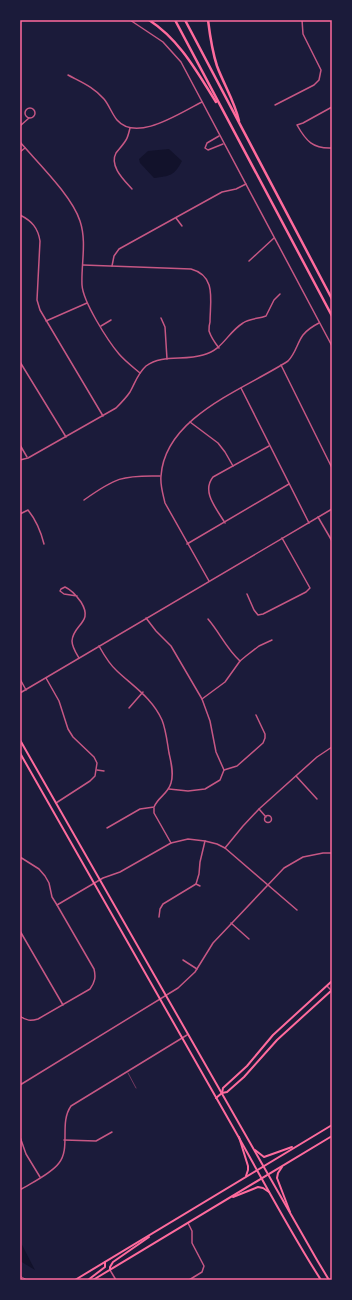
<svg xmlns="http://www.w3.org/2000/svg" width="352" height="1300" font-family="'DejaVu Sans',sans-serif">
<rect width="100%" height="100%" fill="#1b1b3a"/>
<g fill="#12122b">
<path d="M169,149L182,161C174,176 170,176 154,178L140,163L139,159L148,151Z"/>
<polygon points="20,1241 35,1270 20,1261"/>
</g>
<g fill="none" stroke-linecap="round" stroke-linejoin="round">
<polyline stroke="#c65784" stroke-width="0.5" points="128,1073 136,1088"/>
<g stroke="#c65784" stroke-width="1.5">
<path d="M68,75C81,82 94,87 104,99C109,105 112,114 117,120C137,143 181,112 202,102"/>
<polyline points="275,105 314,85 319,80 321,70 303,34 302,20"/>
<path d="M332,107L303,123L297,125C306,141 313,149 332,148"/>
<circle cx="30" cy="113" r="5"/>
<polyline points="20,126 29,118"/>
<path d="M130,128C129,132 128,137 126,140C123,145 119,149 116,153C109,166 124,180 132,189"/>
<polyline points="219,136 207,143 205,148 208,150 223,144"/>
<path d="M20,142C38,163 72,196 80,221C87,242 81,264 82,285C83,302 108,341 119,354C125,361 133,367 140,373"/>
<polyline points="20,152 25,148"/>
<path d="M20,215C32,221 38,228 40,241L37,300L40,310L103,416"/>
<polyline points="176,218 182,226"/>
<polyline points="249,261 274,238"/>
<path d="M83,265L191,269C217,276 210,301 210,322C209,325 209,329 209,331C211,337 215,343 219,348"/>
<polyline points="112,266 114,256 119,249 222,192 236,189 246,184"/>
<polyline points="161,318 165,327 167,359"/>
<polyline points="46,321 87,303"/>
<polyline points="101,326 111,320"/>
<polyline points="20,362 66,437"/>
<polyline points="281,365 332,468"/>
<polyline points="241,388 309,523"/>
<polyline points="190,422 218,443 225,452 233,466"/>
<polyline points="20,445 27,457"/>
<path d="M20,460L28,458L116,408C121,403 126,398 130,392C135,383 138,373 146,366C162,354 184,361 203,355C223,350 227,333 243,323C250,318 258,319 266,316L274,300L280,294"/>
<path d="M84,500C115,478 122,475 160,476"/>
<path d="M20,514L28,510C36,520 41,532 44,544"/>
<polyline points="318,517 332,541"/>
<path d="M225,523C217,509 201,492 213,477L269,446"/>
<polyline points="187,544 289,484"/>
<path d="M209,581L165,503C163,494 160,485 161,476C165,416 245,389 288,361C296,353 297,343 303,335C307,330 313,326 319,323"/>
<polyline points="247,594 254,610 258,615 263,614 306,592 310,588 282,538"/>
<path d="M77,596L64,594L60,591L61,589L65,587C72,590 76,595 81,602C94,623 73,624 72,641C72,647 76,653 79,658"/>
<polyline points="146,618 156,631 171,646 202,699 210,721 216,752 224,770"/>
<path d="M208,619C220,633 226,648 240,661"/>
<path d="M99,646C104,655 109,664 117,671C134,687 152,698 162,720C166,730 167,741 169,753C171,762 174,773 171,783C168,794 158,797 154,807L140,809L107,828"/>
<polyline points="46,678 59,701 68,729 73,737 94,757 97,763 95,776 90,781 56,803"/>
<polyline points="20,679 26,690"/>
<polyline points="202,699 225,682 240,661 246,656 259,646 272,640"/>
<polyline points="129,708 143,692"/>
<polyline points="97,770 104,771"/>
<polyline points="296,776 317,799"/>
<polyline points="169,789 188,791 205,789 220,780 224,770 237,766 263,743 265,738 265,734 256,715"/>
<polyline points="154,808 154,813 171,843"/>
<polyline points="259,809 266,817"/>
<circle cx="268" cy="819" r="3.5"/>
<polyline points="225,848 243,826 259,809 317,757 332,747"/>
<path d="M20,857L39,869L45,876L49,883L52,897L57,905L94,969C96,977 95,982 90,989L38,1019C31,1021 26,1021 20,1016"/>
<polyline points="196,884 200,886"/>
<polyline points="57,905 103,878 120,872 171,843 188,839 205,841 217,844 225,848 297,910"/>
<polyline points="159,917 160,909 163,904 196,884 199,874 200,862 205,841"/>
<polyline points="231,923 249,939"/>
<polyline points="20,931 63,1005"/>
<polyline points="183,960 197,969"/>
<polyline points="20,1085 178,988 195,972 213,943 284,868 303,857 323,853 332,853"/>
<polyline points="20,1137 26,1154 40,1177"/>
<polyline points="64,1140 96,1141 112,1132"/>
<path d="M20,1190C31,1183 51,1174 59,1163C71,1148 59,1123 71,1106L187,1035"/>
<polyline points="188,1223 192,1231 192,1243 204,1266 202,1272 189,1280"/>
<polyline points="110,1270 116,1280"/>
</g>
<g stroke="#c65784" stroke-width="1.5">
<polyline points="130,20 163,42 181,62 332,346"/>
<polyline points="20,693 332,509"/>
<polyline points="327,986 332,991"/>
</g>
<g stroke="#ff6b9d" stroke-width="2">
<polyline points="20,740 317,1260 329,1280"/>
<path d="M20,753C92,878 162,1004 234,1129C263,1180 290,1232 321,1280"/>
<polyline points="222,1093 223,1088 247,1066 273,1035 332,981"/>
<polyline points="216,1098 222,1093 227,1092 244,1077 277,1040 332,990"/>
</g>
<g stroke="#ff6b9d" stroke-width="2">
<polyline points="239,1137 248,1166 248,1170 246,1176"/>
<polyline points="255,1150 264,1157 292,1147"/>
<polyline points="282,1167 278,1173 277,1178 290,1212"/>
<polyline points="233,1197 258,1187 263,1188 269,1192"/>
<polyline points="110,1270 110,1267 113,1262 149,1237"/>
<polyline points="75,1280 332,1125"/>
<polyline points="88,1280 105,1267 105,1262"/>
<polyline points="93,1280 332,1136"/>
</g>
<g stroke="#ff6b9d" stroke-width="2.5">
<path d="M149,20C180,40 197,72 216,102"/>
<polyline points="175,20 332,316"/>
<polyline points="185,20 332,299"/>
<path d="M208,20C210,36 212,51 217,66C224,85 235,102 239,121"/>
</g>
<polyline stroke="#a44b75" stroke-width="1" points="20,1276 27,1280"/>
</g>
<rect width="352" height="1300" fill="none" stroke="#1b1b3a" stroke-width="42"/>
<rect x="21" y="21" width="310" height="1258" fill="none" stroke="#ff6b9d" stroke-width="1.5"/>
</svg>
